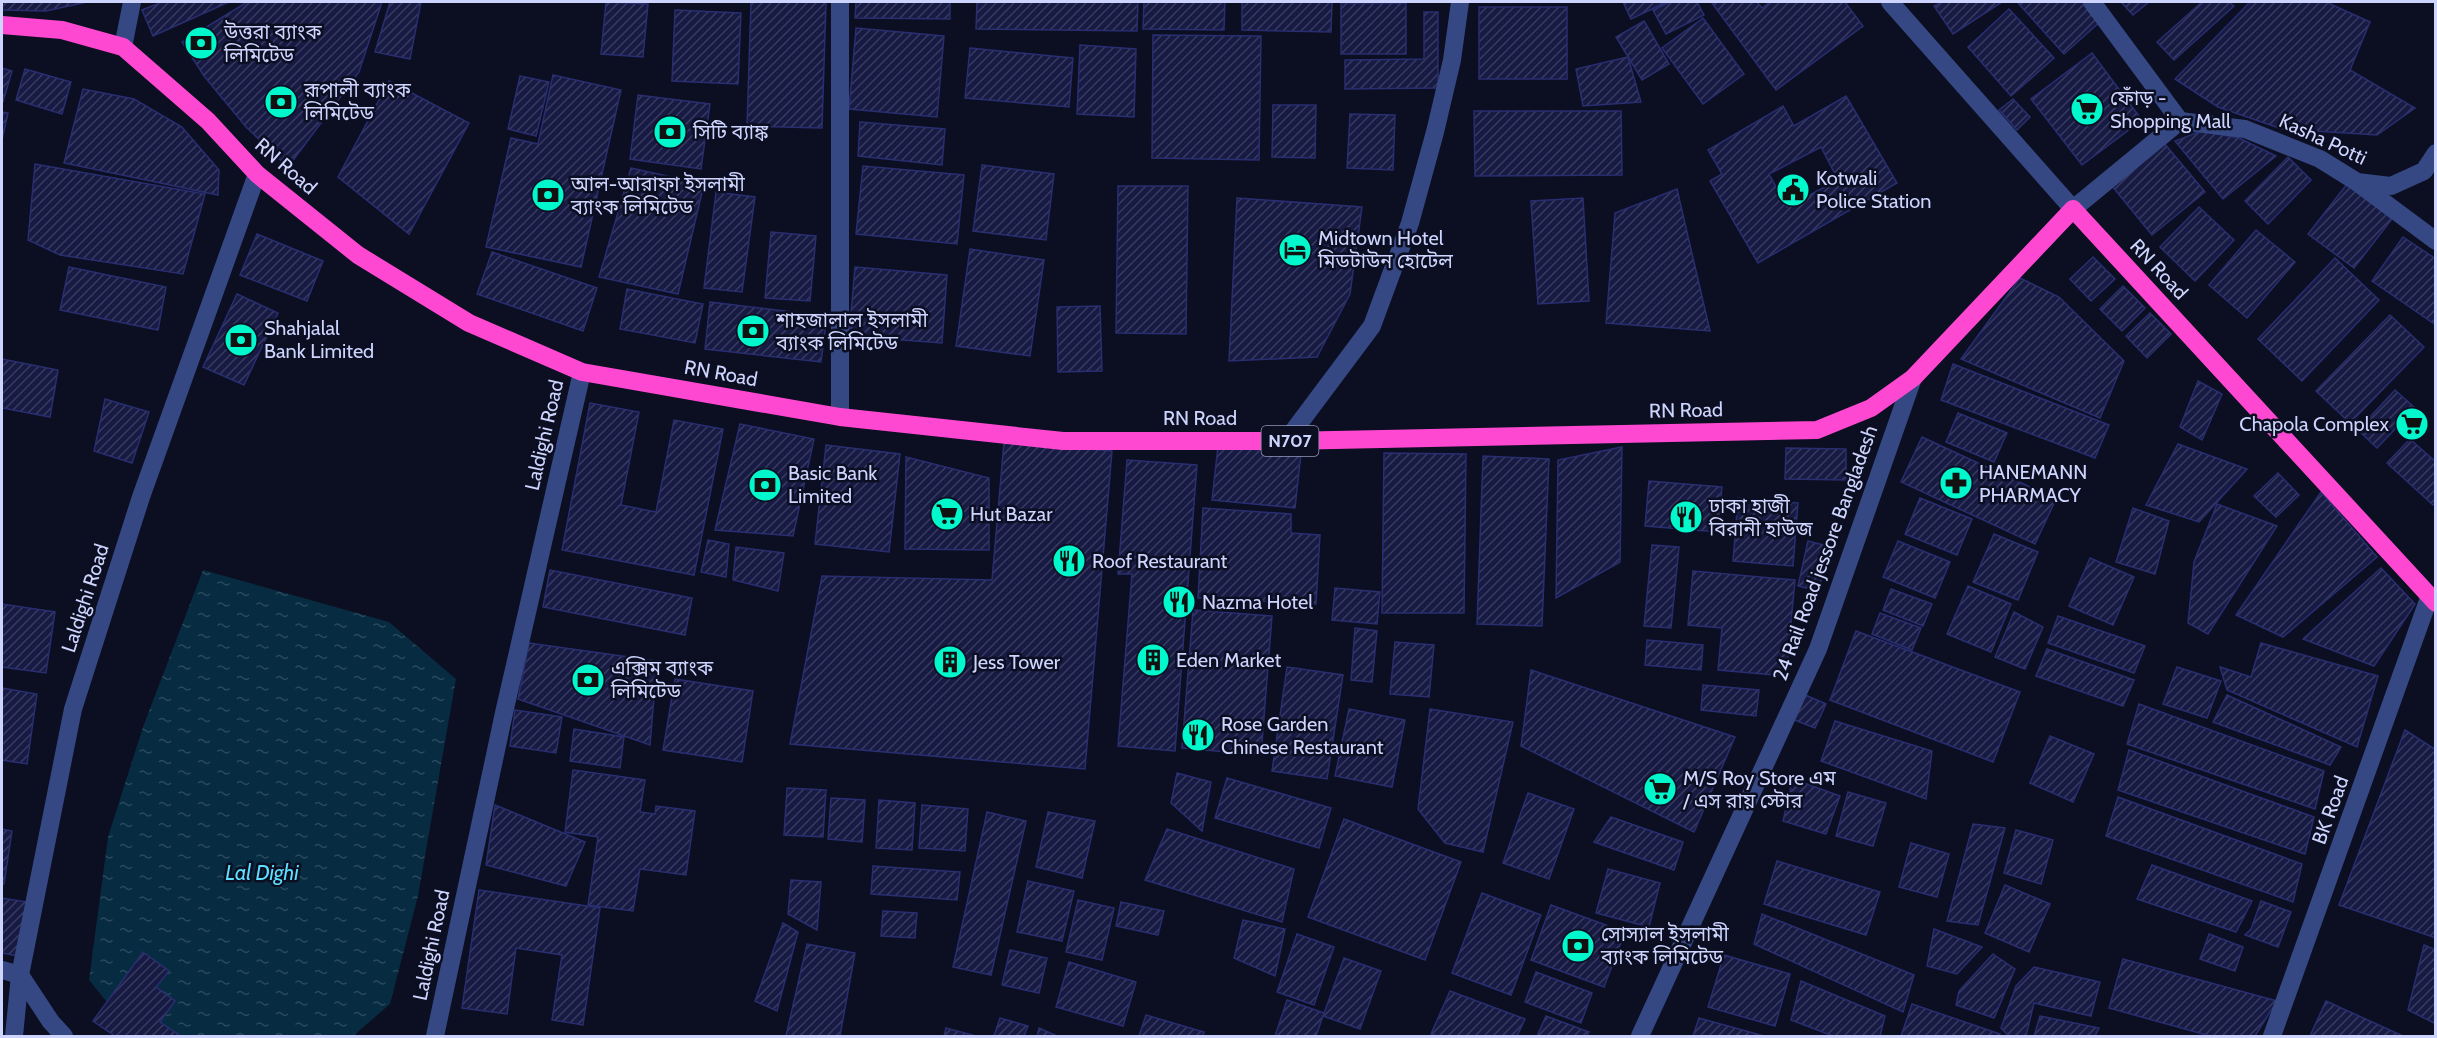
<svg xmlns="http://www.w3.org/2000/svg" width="2437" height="1038" font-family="Cabin,'Noto Sans Bengali',sans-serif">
<defs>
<pattern id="water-ripples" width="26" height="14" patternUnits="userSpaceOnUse" patternTransform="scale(1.5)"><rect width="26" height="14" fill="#072b40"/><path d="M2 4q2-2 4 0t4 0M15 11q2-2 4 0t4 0" fill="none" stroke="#2a495d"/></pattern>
<pattern id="building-hatch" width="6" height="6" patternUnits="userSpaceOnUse" patternTransform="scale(1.5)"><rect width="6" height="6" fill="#171b43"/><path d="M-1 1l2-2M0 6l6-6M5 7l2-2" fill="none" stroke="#383b5f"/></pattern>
</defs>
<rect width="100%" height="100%" fill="#0c0e21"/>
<polygon fill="url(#water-ripples)" points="203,570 389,622 456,679 418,896 390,1004 353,1036 144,1036 128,1028 89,980 108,837 143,727"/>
<g fill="url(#building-hatch)" stroke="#282e70" stroke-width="1.5" fill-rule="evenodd">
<polygon points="2,2 87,2 46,11 2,10"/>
<polygon points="162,2 229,2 153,36 142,10"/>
<polygon points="247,2 382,2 359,72 288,167 246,127 204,76 182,42"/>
<polygon points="390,2 421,2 410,59 375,52"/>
<polygon points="606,2 648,4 643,57 601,54"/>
<polygon points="751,2 826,2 822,128 747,126"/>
<polygon points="856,2 950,2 950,19 855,18"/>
<polygon points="977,2 1138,2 1137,31 976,29"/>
<polygon points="1144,2 1225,2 1224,30 1143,29"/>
<polygon points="1242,2 1332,2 1331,32 1242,30"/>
<polygon points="1623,2 1667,2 1631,19"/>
<polygon points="1670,2 1697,2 1704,15 1666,34 1653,10"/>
<polygon points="1714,2 1757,2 1762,8 1770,2 1845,2 1863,26 1776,90 1712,3"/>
<polygon points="1942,2 2002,2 1953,34 1934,6"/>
<polygon points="2020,2 2083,2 2101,21 2064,54 2018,3"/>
<polygon points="2121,2 2149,2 2133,15"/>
<polygon points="2202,2 2229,2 2234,6 2174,60 2157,42"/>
<polygon points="2250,2 2326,2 2370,22 2350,70 2415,108 2377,135 2282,129 2218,107 2175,79"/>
<rect x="1341" y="3" width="65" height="51"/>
<rect x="1479" y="7" width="88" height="72"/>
<polygon points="2009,9 2054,58 2011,96 1968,47"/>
<polygon points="675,10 741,13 738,84 672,81"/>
<polygon points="1424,12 1438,12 1438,88 1345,89 1345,60 1424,59"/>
<polygon points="1703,18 1744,74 1703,104 1662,48"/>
<polygon points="1644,21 1669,64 1642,80 1616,37"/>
<polygon points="856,28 944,36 937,117 849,109"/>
<polygon points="1153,35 1261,36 1259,160 1152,158"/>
<polygon points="1080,45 1136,49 1134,117 1077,114"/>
<polygon points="970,48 1073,58 1069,107 965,98"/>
<polygon points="2092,53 2142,120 2082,165 2031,99"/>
<polygon points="1628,57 1641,102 1583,106 1576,69"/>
<polygon points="2,68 12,71 3,102 2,102"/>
<polygon points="25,69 71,82 62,114 16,100"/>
<polygon points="553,75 621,90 581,267 486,247 511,138 538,144"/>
<polygon points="520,76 549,82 536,136 508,129"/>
<polygon points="389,81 469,123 409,234 338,177"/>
<polygon points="83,89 134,99 182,127 219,170 218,195 64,163"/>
<polygon points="638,95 710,104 701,169 630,159"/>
<path d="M1846,96L1897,183L1758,263L1710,181L1722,174L1708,150L1783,106L1794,126ZM1821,147L1838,180L1787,207L1769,174Z"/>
<polygon points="2013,99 2030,117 2017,130 1999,110"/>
<polygon points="1273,105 1316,105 1315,158 1272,157"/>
<polygon points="1474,111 1621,111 1622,175 1475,176"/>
<polygon points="2,112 8,113 2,140"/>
<polygon points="1350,114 1395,115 1393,170 1347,168"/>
<polygon points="860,122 945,129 942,165 858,156"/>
<polygon points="2201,131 2239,138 2276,156 2223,199 2175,141"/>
<polygon points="2164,143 2205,192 2152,235 2112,186"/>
<polygon points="2288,157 2311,180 2268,224 2245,201"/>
<polygon points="35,164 205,194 183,274 60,255 28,240"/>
<polygon points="982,165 1054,174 1046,240 973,231"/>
<polygon points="863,166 964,175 957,244 856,234"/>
<polygon points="631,168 704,184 678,294 599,277"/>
<polygon points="2347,184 2392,219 2354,268 2308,234"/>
<polygon points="1118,186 1188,186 1186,334 1116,333"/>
<polygon points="1677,189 1710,331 1606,323 1615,213"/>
<polygon points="716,192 755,197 742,292 704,288"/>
<polygon points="1237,198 1362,207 1350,294 1317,357 1229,361"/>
<polygon points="1583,198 1589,301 1538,304 1531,201"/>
<polygon points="2199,207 2234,240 2195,281 2160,247"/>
<polygon points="2256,230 2295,262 2247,318 2209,285"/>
<polygon points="771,232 816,236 810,301 765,298"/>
<polygon points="257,234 323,261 307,301 240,275"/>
<polygon points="2403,237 2436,259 2436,325 2372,281"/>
<polygon points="970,249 1044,260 1030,356 956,346"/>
<polygon points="492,252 597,288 583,331 477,294"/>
<polygon points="2093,257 2115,279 2091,301 2070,279"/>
<polygon points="2335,258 2379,300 2302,381 2258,339"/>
<polygon points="69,267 166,287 158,330 60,310"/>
<polygon points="855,267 947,275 942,343 849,336"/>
<polygon points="2020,278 2059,297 2124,361 2100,418 1961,359"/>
<polygon points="2123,286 2145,308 2122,331 2100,309"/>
<polygon points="627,289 703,304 695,343 620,329"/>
<polygon points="237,294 278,313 244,385 203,367"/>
<polygon points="710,302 827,316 821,362 705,349"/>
<polygon points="1100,306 1102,371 1058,372 1057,307"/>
<polygon points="2150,313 2171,334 2147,358 2126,336"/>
<polygon points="2390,315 2424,347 2350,423 2316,391"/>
<polygon points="2,359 58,370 50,417 2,408"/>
<polygon points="1953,364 2109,425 2095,458 1941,400"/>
<polygon points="2198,381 2222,394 2202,440 2180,427"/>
<polygon points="2395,390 2415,408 2377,448 2358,430"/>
<polygon points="105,399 149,412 132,463 94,451"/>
<polygon points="590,403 639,412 621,505 656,512 674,420 723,429 694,575 562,550"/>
<polygon points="1958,413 2007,433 1994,462 1946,442"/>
<polygon points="740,424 814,439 793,536 715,530"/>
<polygon points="1922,437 2056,499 2035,544 1901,482"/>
<polygon points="2410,439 2436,462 2436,502 2433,505 2387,463"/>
<polygon points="1004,442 1112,451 1085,769 790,744 822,576 992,580"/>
<polygon points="2178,444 2247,469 2199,522 2146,505"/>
<polygon points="826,445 900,454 889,552 815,544"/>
<polygon points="1218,446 1301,454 1295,508 1212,500"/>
<polygon points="1622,447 1620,562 1556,598 1558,460"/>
<polygon points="1786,448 1846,449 1846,480 1785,479"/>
<polygon points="1384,453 1466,454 1464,613 1382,613"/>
<polygon points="1483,456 1549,459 1542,626 1477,624"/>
<polygon points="906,457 989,478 989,550 905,549"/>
<polygon points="1127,460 1197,465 1175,751 1118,746 1132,574 1118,574"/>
<polygon points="2278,473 2299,495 2276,517 2254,496"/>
<polygon points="1649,481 1722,487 1718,532 1645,526"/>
<polygon points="2321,492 2377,557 2283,637 2236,615"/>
<polygon points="1738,498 1798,503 1793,566 1733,561"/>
<polygon points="1920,498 1972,519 1957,555 1905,534"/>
<polygon points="2217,504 2277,526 2208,634 2188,623 2194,562"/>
<polygon points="1203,508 1291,514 1291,533 1320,535 1316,604 1198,598"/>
<polygon points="2133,508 2169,521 2155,574 2116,562"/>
<polygon points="1994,534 2038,552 2018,600 1973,582"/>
<polygon points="708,540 729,544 726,577 701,572"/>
<polygon points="1808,541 1828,546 1819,591 1798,586"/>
<polygon points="1898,541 1950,562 1935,598 1883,577"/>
<polygon points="1652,545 1679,547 1671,628 1644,626"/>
<polygon points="736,547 784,553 778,591 733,580"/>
<polygon points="2090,558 2134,577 2113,625 2069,606"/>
<polygon points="2381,568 2415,604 2374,666 2303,639"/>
<polygon points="550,570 692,598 685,635 543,607"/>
<polygon points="1693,571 1795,580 1786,676 1718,670 1722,628 1688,625"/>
<polygon points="1968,586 2011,604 1991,652 1947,634"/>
<polygon points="1335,588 1380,592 1377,624 1332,620"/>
<polygon points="1891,589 1932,604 1923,626 1883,610"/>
<polygon points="2,604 55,612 46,673 2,667"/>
<polygon points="1193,610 1272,616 1261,755 1182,748"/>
<polygon points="2014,612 2043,627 2025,669 1995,657"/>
<polygon points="1880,613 1921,628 1912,650 1872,634"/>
<polygon points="2058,616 2145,646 2134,673 2048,643"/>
<polygon points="1355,628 1377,631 1372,682 1351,680"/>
<polygon points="1856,631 2020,692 1993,762 1830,700"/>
<polygon points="1647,640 1703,645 1701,670 1645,665"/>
<polygon points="1395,642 1434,645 1429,697 1390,694"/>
<polygon points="529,643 657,661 650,745 518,699"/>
<polygon points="2261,643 2378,676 2357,747 2227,690 2220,667 2251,677"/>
<polygon points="2047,649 2134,680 2123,706 2036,676"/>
<polygon points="1287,667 1343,675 1327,779 1272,771"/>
<polygon points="2177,667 2221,681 2207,718 2163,704"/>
<polygon points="1531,670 1735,737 1694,832 1521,746"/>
<polygon points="675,679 753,691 742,762 663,750"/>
<polygon points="1703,685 1759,690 1756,716 1701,710"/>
<polygon points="2,688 37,694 27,764 2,760"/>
<polygon points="1803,694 1826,704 1815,728 1792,719"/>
<polygon points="2227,695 2341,747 2330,765 2213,722"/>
<polygon points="2139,704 2324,771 2315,809 2127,744"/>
<polygon points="1349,709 1405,720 1392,787 1335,776"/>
<polygon points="1430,709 1513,722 1483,852 1445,843 1418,809"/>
<polygon points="515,710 562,717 556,753 510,746"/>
<polygon points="1835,721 1932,751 1926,799 1821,761"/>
<polygon points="574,729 624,737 620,768 570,761"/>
<polygon points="2405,730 2436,750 2436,938 2339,905"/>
<polygon points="2050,736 2094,754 2073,802 2030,783"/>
<polygon points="2129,750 2314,817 2305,854 2118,790"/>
<polygon points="573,770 645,780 640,812 655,814 656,806 695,811 686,875 640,869 633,911 588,905 598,837 565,832"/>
<polygon points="1177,773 1211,782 1202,831 1171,803"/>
<polygon points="1227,778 1331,808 1319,848 1215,818"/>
<polygon points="1793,779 1840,796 1826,834 1783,821"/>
<polygon points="787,788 826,790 823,837 784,835"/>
<polygon points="1848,792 1886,803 1873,846 1836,836"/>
<polygon points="1528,793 1574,809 1549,879 1503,863"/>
<polygon points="2118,797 2302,864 2293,902 2106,836"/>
<polygon points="831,798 865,800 862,842 828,839"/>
<polygon points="879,800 915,803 912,850 876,848"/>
<polygon points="495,805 585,842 566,886 486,865"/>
<polygon points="922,805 968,809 965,851 919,848"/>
<polygon points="987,812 1026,821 991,975 953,967"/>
<polygon points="1048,812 1095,821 1082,878 1036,867"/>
<polygon points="1611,817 1683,842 1674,870 1594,842"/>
<polygon points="1344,819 1461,862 1425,960 1308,917"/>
<polygon points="1973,824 2005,828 1978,925 1947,921"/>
<polygon points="2,829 12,831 4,884 2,884"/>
<polygon points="1167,829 1294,869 1282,922 1145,880"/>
<polygon points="2016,830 2053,840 2041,884 2004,873"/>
<polygon points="1911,843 1949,854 1937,897 1899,887"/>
<polygon points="1777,861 1880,892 1866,935 1764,904"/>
<polygon points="2152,865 2252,901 2236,932 2137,899"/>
<polygon points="873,866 960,872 957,900 871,894"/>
<polygon points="1608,869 1660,883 1649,927 1596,913"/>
<polygon points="791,880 821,882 817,930 788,914"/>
<polygon points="1028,881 1074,891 1062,941 1017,932"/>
<polygon points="2005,885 2050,904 2029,952 1985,933"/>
<polygon points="479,890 600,908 583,1025 552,1020 562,955 516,948 507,1014 462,1008"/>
<polygon points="1482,893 1541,915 1511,995 1452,973"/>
<polygon points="2,898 27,902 18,956 2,953"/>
<polygon points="1078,900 1114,908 1102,960 1066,952"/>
<polygon points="2261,901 2291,912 2278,947 2245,935 2251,929"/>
<polygon points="1121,902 1164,911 1158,935 1116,926"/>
<polygon points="1551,905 1625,932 1604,987 1531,960"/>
<polygon points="883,911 917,913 915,938 881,936"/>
<polygon points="1762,914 1914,975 1903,1012 1754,944"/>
<polygon points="1243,920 1285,929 1275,976 1234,958"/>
<polygon points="783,923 798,932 777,1011 755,1001"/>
<polygon points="1934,929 1982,947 1957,974 1927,966"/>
<polygon points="1297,934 1334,947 1314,1005 1277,992"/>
<polygon points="2209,934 2243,947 2235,971 2200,959"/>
<polygon points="807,944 855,953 840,1036 786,1036"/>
<polygon points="2424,945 2436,950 2436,1024 2408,1010"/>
<polygon points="1010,950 1047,958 1039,993 1002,985"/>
<polygon points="143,952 169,971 156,987 175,1001 160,1022 178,1034 176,1036 115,1036 93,1021"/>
<polygon points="1993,954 2015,969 1994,1018 1956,1005 1959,991"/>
<polygon points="1724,955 1790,974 1775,1026 1708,1007"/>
<polygon points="1344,958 1381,971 1360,1029 1323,1016"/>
<polygon points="2123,959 2277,1001 2255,1036 2210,1036 2109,1008"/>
<polygon points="1069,962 1136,982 1123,1026 1056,1007"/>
<polygon points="2034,967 2100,982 2091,1016 2034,1003 2026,1036 2009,1036 2001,1028 2016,986"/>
<polygon points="1536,972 1592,993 1581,1023 1525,1002"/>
<polygon points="1801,981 1885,1016 1880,1036 1833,1036 1791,1020"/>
<polygon points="1450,991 1525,1019 1517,1036 1438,1036 1431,1034"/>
<polygon points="1287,1000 1324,1013 1316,1036 1275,1036"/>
<polygon points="2326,1001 2403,1036 2310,1036"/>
<polygon points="1912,1004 2000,1034 1999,1036 1901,1036"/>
<polygon points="1146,1015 1204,1032 1203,1036 1139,1036"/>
<polygon points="1546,1016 1589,1032 1587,1036 1537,1036"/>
<polygon points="2040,1016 2099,1028 2095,1036 2034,1036"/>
<polygon points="1000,1018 1028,1026 1024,1036 994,1036"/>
<polygon points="1699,1018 1764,1036 1693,1036"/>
<polygon points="946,1028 976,1036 944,1036"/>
<polygon points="1039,1028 1057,1036 1037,1036"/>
</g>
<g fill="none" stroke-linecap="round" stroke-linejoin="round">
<g stroke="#354883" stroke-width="18">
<polyline points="1890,2 2073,209 2180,121 2092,2"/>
<polyline points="123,47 132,2"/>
<polyline points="2180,121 2245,129 2320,159 2357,182 2391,186 2424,171 2436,153"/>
<polyline points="2358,183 2436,241"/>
<polyline points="840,417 840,2"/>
<polyline points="1286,441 1372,326 1410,223 1435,132 1452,60 1460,2"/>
<polyline points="2,970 20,975"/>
<polyline points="20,975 51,1022 64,1036"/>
<polyline points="14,1036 20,975 73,709 141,497 257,174"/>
<polyline points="435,1036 504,713 582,372"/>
<polyline points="1640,1036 1818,649 1913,378"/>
<polyline points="2272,1036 2429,598"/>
</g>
<polyline stroke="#ff48d2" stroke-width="18" points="2,25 62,30 123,47 208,121 257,174 358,255 469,323 582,372 840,417 1063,441 1286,441 1817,430 1871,408 1913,378 2073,209 2436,603"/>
</g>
<defs>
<g id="bank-disc" transform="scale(1.725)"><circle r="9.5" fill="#00f8cc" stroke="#0c0e21"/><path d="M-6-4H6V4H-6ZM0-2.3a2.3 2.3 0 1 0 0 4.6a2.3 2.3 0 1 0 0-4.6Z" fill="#111"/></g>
<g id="supermarket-disc" transform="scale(1.725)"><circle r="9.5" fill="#00f8cc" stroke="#0c0e21"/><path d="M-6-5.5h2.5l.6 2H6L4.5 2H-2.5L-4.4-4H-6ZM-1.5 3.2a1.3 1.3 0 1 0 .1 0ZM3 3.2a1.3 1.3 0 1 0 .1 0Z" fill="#111"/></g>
<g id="civic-disc" transform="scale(1.725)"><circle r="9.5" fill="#00f8cc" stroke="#0c0e21"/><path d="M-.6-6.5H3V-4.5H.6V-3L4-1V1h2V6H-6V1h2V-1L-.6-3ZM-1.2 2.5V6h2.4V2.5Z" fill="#111"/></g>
<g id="hotel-disc" transform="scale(1.725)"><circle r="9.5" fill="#00f8cc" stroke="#0c0e21"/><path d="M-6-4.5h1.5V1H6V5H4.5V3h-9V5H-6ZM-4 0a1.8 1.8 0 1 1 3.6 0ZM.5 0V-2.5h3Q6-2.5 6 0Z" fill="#111"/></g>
<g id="pharmacy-disc" transform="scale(1.725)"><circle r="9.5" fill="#00f8cc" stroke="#0c0e21"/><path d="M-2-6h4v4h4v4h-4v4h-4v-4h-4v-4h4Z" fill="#111"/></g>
<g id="restaurant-disc" transform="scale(1.725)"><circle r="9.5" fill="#00f8cc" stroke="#0c0e21"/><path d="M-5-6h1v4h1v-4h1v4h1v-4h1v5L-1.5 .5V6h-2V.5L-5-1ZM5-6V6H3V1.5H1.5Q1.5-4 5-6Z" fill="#111"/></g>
<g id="building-disc" transform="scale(1.725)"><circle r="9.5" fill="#00f8cc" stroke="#0c0e21"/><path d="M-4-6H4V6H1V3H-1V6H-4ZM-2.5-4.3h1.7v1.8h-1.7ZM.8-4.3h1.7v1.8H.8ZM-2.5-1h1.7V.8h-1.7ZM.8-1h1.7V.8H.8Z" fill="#111"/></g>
</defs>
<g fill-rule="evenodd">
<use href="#bank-disc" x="201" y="43"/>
<use href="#bank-disc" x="281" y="102"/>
<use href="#supermarket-disc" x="2087" y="109"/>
<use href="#bank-disc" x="670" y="132"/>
<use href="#civic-disc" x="1793" y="190"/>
<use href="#bank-disc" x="548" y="195"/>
<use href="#hotel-disc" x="1295" y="250"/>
<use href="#bank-disc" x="753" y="331"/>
<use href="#bank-disc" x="241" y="340"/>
<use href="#supermarket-disc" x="2412" y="424"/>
<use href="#pharmacy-disc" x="1956" y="483"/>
<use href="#bank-disc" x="765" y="485"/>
<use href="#supermarket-disc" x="947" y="514"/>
<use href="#restaurant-disc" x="1686" y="517"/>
<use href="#restaurant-disc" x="1069" y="561"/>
<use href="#restaurant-disc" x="1179" y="602"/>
<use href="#building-disc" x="1153" y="660"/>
<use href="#building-disc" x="950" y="662"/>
<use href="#bank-disc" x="588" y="680"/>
<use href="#restaurant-disc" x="1198" y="735"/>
<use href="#supermarket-disc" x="1660" y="789"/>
<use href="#bank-disc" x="1578" y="946"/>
</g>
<g text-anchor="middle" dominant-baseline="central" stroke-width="5" stroke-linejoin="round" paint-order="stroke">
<rect fill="#0c0e21" stroke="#9399bc" stroke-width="1.5" x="1261.5" y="426" width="57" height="30" rx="4.5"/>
<g font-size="18" font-weight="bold" fill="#cdd5ff">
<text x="1290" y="441">N707</text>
</g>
<g font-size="20" fill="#cdd5ff" stroke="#0c0e21" text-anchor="start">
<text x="224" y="32">উত্তরা ব্যাংক<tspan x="224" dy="23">লিমিটেড</tspan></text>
<text x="304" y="90">রূপালী ব্যাংক<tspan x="304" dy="23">লিমিটেড</tspan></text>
<text x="2110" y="98">ফোঁড় -<tspan x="2110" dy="23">Shopping Mall</tspan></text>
<text x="693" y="132">সিটি ব্যাঙ্ক</text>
<text x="1816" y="178">Kotwali<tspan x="1816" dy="23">Police Station</tspan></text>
<text x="571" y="184">আল-আরাফা ইসলামী<tspan x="571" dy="23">ব্যাংক লিমিটেড</tspan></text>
<text x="1318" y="238">Midtown Hotel<tspan x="1318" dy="23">মিডটাউন হোটেল</tspan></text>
<text x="776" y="320">শাহজালাল ইসলামী<tspan x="776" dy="23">ব্যাংক লিমিটেড</tspan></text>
<text x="264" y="328">Shahjalal<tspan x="264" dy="23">Bank Limited</tspan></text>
<text x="2389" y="424" text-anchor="end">Chapola Complex</text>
<text x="1979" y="472">HANEMANN<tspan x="1979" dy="23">PHARMACY</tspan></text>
<text x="788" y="473">Basic Bank<tspan x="788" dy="23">Limited</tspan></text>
<text x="1709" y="506">ঢাকা হাজী<tspan x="1709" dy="23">বিরানী হাউজ</tspan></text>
<text x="970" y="514">Hut Bazar</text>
<text x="1092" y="561">Roof Restaurant</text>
<text x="1202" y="602">Nazma Hotel</text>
<text x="1176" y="660">Eden Market</text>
<text x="973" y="662">Jess Tower</text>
<text x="611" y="668">এক্সিম ব্যাংক<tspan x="611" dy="23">লিমিটেড</tspan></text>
<text x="1221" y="724">Rose Garden<tspan x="1221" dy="23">Chinese Restaurant</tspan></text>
<text x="1683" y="778">M/S Roy Store এম<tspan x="1683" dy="23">/ এস রায় স্টোর</tspan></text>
<text x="1601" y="934">সোস্যাল ইসলামী<tspan x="1601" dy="23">ব্যাংক লিমিটেড</tspan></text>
</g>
<g font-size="20" fill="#cdd5ff" stroke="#0c0e21">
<text transform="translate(2323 139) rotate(25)">Kasha Potti</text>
<text transform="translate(286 166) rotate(41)">RN Road</text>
<text transform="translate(2159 269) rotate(47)">RN Road</text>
<text transform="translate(721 373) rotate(10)">RN Road</text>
<text transform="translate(1686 410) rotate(-1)">RN Road</text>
<text x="1200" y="418">RN Road</text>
<text transform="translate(544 435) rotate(-77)">Laldighi Road</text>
<text transform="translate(1825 553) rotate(-70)">24 Rail Road jessore Bangladesh</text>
<text transform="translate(85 598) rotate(-72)">Laldighi Road</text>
<text transform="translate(2330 810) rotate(-70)">BK Road</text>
<text transform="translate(431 945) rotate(-78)">Laldighi Road</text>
</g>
<g font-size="21" font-style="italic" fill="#5be0ff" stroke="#0c0e21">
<text x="262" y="872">Lal Dighi</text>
</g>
</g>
<rect width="2437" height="1038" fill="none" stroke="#cdd5ff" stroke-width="6"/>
</svg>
